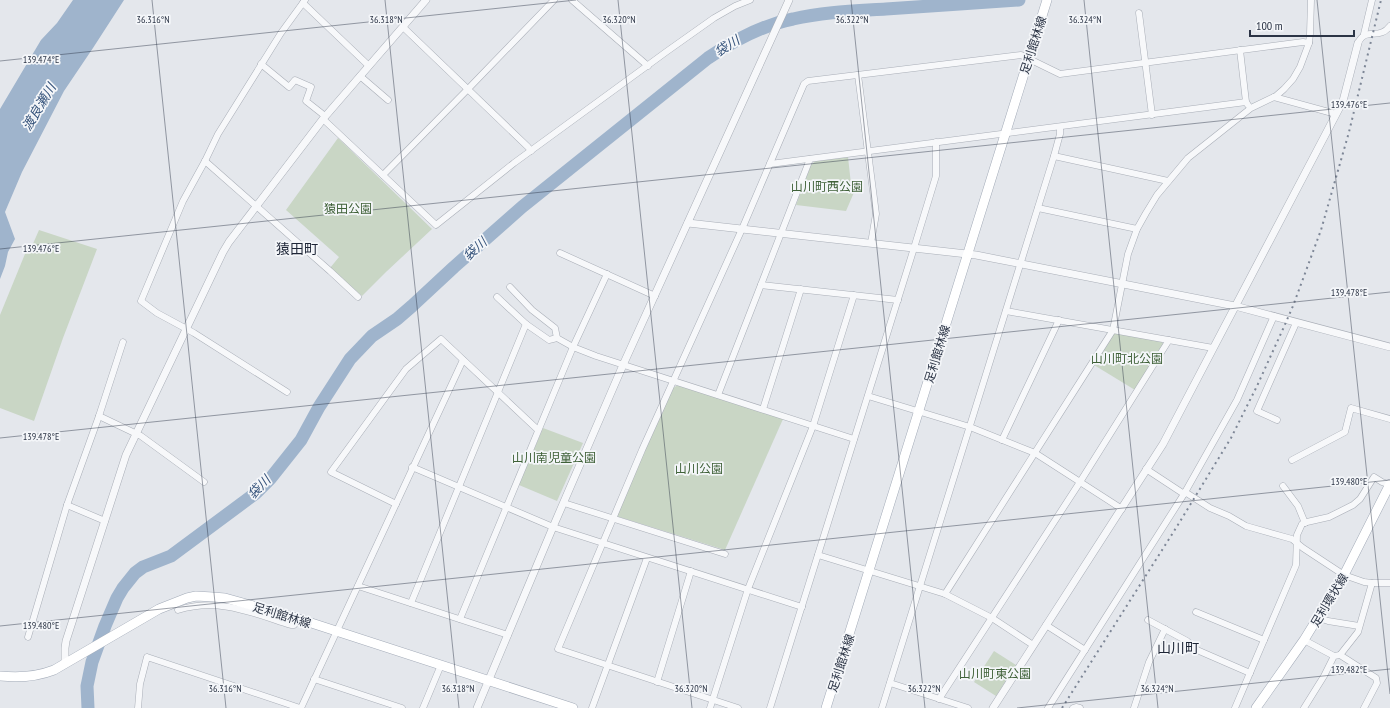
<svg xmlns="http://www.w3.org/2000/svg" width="1390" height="708" font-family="'PT Sans Narrow','Noto Sans JP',sans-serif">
<rect width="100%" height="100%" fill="#e4e7ec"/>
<g fill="#c9d6c5">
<polygon points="338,138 432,229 386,272 362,296 330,268 339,257 286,210"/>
<polygon points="848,157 851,184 855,190 846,211 796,205 811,165 815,161"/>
<polygon points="39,230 97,249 63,338 34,421 0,408 0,315 27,249 32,246"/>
<polygon points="1114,333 1161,340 1164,345 1135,390 1094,365"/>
<polygon points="678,385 783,419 725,550 616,516 673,388"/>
<polygon points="543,428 583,443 557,501 519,485"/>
<polygon points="994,651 1016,665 996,696 974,682"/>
</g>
<polygon fill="#9fb4cc" points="73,0 124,0 93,48 64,91 22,172 5,212 15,239 8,252 5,266 0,279 0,109 41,40 57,23"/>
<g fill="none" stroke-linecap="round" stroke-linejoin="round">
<path stroke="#9fb4cc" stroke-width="13" d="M88,708L87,686L92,662L105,626L117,598L123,588L135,573L143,567L171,556L256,493L270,479L301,440L319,407L350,359L372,336L397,319L412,306L454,267L522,207L708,58C733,41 762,25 793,19C823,12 855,11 886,9C930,6 975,3 1019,0"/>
<g stroke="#a9aeb7" stroke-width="7">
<g id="minor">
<polyline points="572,0 648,66"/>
<polyline points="303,3 369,66"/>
<polyline points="1139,13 1152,115"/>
<polyline points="403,27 528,147 531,151"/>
<polyline points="1364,34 1372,0"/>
<path d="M1358,43C1366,26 1379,41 1390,26"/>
<polyline points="1240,50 1246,102 1248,105"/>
<polyline points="261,64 289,87 295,80 311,87 306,101 325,116"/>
<polyline points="858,75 876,214 871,243"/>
<polyline points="360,76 388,100"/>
<polyline points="1274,97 1336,114"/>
<polyline points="323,119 436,225 514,163 666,52 714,18 735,6 750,0"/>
<polyline points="1054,156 1168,181"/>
<polyline points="205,161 330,271 358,297"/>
<polyline points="770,164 1246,102"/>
<polyline points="383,175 468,89 554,0"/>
<polyline points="1038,208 1137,229"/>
<polyline points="560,253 655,296"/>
<polyline points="761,285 898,300"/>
<polyline points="510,287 532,310 555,328 557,338"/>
<polyline points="497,297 526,324 549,340 557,338 573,347 596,356 854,439"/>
<polyline points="1006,311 1213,348"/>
<polyline points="287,392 194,333 157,313 141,301 183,201 205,161 218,134 281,33 305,0"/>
<polyline points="718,395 810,159"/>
<polyline points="868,396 970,427 1035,453 1122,509"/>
<polyline points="763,409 801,289"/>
<polyline points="99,416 141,436 204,482"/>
<polyline points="1277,420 1257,411 1296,323"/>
<polyline points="1002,440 1059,320"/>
<polyline points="1292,460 1345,432 1351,408 1390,419"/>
<polyline points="412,467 553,527 802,607"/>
<polyline points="1146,469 1184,494"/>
<polyline points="1283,486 1298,506 1305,523"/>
<polyline points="1185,492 1210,508 1229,516 1246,526 1292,539 1303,548 1344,575 1364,582 1372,583 1390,583"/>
<polyline points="564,503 725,554"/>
<polyline points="396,504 331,472 406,369 441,339 538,430"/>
<polyline points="67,505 105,521"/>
<polyline points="818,555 945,594 992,618 1033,645"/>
<polyline points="358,586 508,635"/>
<polyline points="945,594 1113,330 1128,254 1137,229 1146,213 1157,195 1188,158 1251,108 1276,96 1284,89 1293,79 1300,67 1309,43 1310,34 1311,0"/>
<polyline points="411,603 526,324"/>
<path d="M178,610C218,597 253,613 291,625H294L298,619"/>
<polyline points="1196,612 1264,640"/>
<polyline points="1319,618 1328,621 1359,626"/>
<polyline points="460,619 573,347 607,274"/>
<polyline points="1148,620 1187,641 1197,650 1250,673"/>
<polyline points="1046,625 1085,650"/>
<polyline points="28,637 67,505 99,416 123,342"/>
<polyline points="1304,640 1334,656"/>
<polyline points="1340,655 1376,678 1377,683 1364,708"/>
<polyline points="314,679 402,708"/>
<polyline points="657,682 691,571"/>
<polyline points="890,683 968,708"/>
<polyline points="939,699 1080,482 1169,340"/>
<polyline points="138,708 140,684 147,657 300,708"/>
<polyline points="301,708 463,360"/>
<polyline points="423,708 441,665"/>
<polyline points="592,708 647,558"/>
<polyline points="710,708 748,589 813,426 854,295"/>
<polyline points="738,708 558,649 642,450 742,229 804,84 808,81 1021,55 1060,74 1303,42 1309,43"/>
<polyline points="770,708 914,248 936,176 936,142"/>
<polyline points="882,708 1054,156 1060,134 1060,127"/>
<polyline points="1048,708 1184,494 1237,400 1274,316"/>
<polyline points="1073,708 1076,707 1080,708"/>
<polyline points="1134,708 1149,662 1165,629"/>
<polyline points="1235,708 1296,565 1297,535 1302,524 1307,522 1329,517 1353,505 1360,499 1374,477 1382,482 1390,485"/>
<polyline points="1304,708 1324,676 1334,656 1340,655 1358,632 1372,583"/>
</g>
</g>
<g stroke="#a9aeb7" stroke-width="8">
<g id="tertiary">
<polyline points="688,223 976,255 1235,306 1390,347"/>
<polyline points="65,664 65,648 66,641 126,455 223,252 229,242 323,119 426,0"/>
<polyline points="477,708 553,527 623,365 789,0"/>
<polyline points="993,708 1163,444 1343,101 1358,43"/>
</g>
</g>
<g stroke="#a3abb8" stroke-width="10">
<g id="primary">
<path d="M0,676C19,678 36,677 54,670L159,609L187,598L196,596L213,597L225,598L293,617L573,708"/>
<polyline points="826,708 1047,0"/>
<polyline points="1256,708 1304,640 1344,575 1390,484"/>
</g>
</g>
<use href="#minor" stroke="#f7f8fa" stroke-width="6"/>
<use href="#tertiary" stroke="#f7f8fa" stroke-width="7"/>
<use href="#primary" stroke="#fff" stroke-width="9"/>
<polyline stroke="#7d8696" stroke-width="2" stroke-dasharray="2 4" stroke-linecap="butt" points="1062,708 1176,528 1231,438 1257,386 1283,329 1293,306 1321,230 1349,132 1381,0"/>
</g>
<path fill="none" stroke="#2b3445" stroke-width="1" stroke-opacity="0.45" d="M152,0L226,708M385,0L459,708M618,0L692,708M851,0L925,708M1084,0L1158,708M1317,0L1390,694M0,61L576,0M0,249L1390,103M0,438L1390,292M0,626L1390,480M1017,708L1390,669"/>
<g text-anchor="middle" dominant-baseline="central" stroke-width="3.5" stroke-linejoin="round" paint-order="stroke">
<g font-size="12" fill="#2b3445" stroke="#f4f6f9">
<text transform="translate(1033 45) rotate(-72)">足利館林線</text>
<text transform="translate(937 354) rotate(-73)">足利館林線</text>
<text transform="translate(1329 600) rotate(-59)">足利環状線</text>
<text transform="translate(282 615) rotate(17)">足利館林線</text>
<text transform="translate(841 663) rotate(-72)">足利館林線</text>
</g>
<g font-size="12" fill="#3f6138" stroke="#f4f6f9">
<text x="827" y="186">山川町西公園</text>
<text x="348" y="208">猿田公園</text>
<text x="1127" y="358">山川町北公園</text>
<text x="554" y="457">山川南児童公園</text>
<text x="699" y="468">山川公園</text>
<text x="995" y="673">山川町東公園</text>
</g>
<g font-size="13" font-style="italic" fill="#34527a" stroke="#f4f6f9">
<text transform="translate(727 46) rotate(-32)">袋川</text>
<text transform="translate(39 107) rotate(-59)">渡良瀬川</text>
<text transform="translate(475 249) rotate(-42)">袋川</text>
<text transform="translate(259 487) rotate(-46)">袋川</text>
</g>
<g font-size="14" fill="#1d2536" stroke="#f4f6f9">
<text x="297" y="249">猿田町</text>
<text x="1178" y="648">山川町</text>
</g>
</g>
<g font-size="10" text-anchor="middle" fill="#2b3445" stroke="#f4f6f9" stroke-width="3.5" stroke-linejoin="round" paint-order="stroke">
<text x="153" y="23">36.316°N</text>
<text x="386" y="23">36.318°N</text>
<text x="619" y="23">36.320°N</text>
<text x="852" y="23">36.322°N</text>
<text x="1085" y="23">36.324°N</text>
<text x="41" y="63">139.474°E</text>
<text x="1349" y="108">139.476°E</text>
<text x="41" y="252">139.476°E</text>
<text x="1349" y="296">139.478°E</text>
<text x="41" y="440">139.478°E</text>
<text x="1349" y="485">139.480°E</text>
<text x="41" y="629">139.480°E</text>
<text x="1349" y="673">139.482°E</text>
<text x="225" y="692">36.316°N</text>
<text x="458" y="692">36.318°N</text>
<text x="691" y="692">36.320°N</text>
<text x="924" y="692">36.322°N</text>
<text x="1157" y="692">36.324°N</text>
</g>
<path d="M1250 30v6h104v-6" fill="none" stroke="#2b3445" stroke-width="2"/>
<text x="1256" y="30" font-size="12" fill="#2b3445" stroke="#f4f6f9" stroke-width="3" paint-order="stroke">100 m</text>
</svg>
